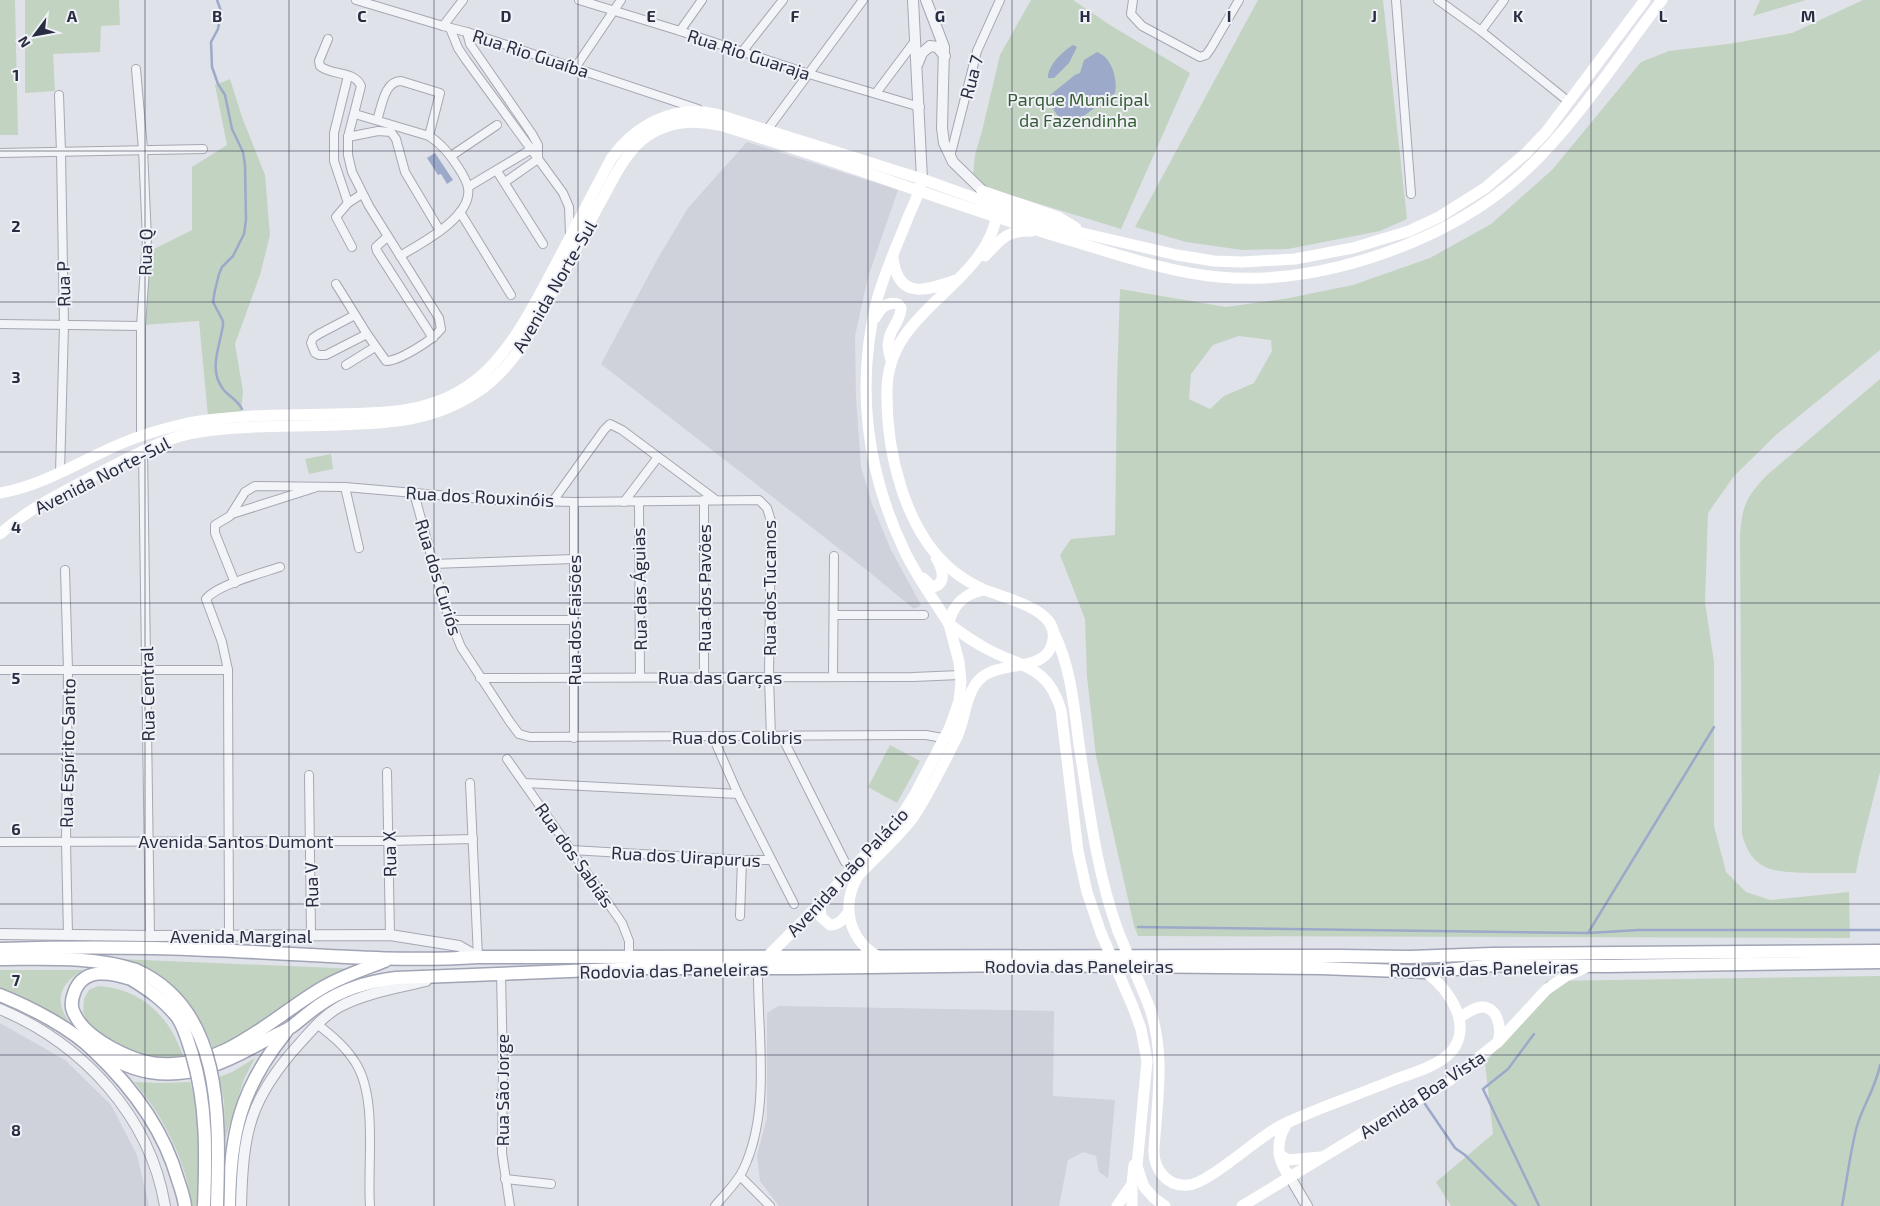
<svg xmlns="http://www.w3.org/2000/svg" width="1880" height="1206" font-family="'Exo 2',sans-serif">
<rect width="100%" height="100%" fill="#e0e2e9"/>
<g fill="#cfd1db">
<polygon points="747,142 898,190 868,277 855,336 856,398 861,467 872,504 891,550 921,605 914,609 868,571 601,364 658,258 688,208"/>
<polygon points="778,1006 1054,1011 1053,1096 1115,1100 1108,1178 1099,1172 1096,1156 1083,1152 1068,1160 1059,1206 779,1206 760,1181 757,1155 767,1118 767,1013"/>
<polygon points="0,1023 65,1060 111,1105 137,1155 149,1206 0,1206"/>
</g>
<g fill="#c3d3c2" fill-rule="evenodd">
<polygon points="0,0 15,0 18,135 0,135"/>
<polygon points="25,0 119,0 120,25 101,26 100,52 53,54 55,91 25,93"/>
<polygon points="1031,0 1073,0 1110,25 1190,73 1121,229 987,188 973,176 975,155 982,131 1000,55"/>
<polygon points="1258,0 1383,0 1407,219 1380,231 1288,249 1242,250 1186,242 1135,227"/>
<polygon points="1760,0 1806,0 1753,16"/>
<path d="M1863,0H1880V350L1777,434L1734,476L1708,513L1705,602L1714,662V826L1726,872L1746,892L1770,900L1849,892L1850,938L1138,936L1134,926L1096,756L1087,677L1085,619L1060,555L1071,539L1115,535L1117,383L1120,289L1226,307L1289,298L1353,285L1430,258L1491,224L1552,170L1641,62L1669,51L1728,44L1792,33ZM1239,336L1271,340L1272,351L1254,383L1224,396L1210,409L1189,399L1191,374L1213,345Z"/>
<polygon points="230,79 242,117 265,175 270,235 260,275 235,344 243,391 241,413 208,417 199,321 143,325 144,254 192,230 192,167 227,145 215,85"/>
<path d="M1880,379V772L1859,856L1856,873C1840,873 1824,873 1809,873C1774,872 1752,872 1742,834L1740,536C1742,506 1746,497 1767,475Z"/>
<polygon points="331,454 333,469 309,474 305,459"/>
<polygon points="890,745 920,761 897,803 868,787"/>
<path d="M119,959L360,969L253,1031L214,1051C197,1002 167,975 119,959Z"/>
<path d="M0,970H83C55,986 54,1007 76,1030L0,990Z"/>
<polygon points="1880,976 1880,1206 1451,1206 1436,1182 1493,1134 1485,1063 1532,1007 1546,981"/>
<path d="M98,986C143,989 171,1018 184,1059L150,1060L107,1040L87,1021L83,1012L84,999L89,990Z"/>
<polygon points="255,1058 244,1079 225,1139 224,1101 219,1077 232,1072"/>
<path d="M134,1082L162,1083L190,1082C204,1121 198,1166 197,1206H191C188,1163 162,1114 134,1082Z"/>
</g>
<g fill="#9ca9c9">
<path d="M1073,45L1077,47L1069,63L1054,78H1048C1047,66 1063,51 1073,45Z"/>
<path d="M1097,52C1112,57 1118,80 1115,93L1074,123L1066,125C1059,118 1048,105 1050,95L1075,75L1080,73L1084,60Z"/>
<polygon points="435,153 453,180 447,184 441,174 438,175 427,158"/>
</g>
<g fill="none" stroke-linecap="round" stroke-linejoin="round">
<g stroke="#9ca9c9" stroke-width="2.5">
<path d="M217,0L221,11L218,29L211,42L212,67L218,84L225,95L232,129L243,152L245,165L246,220L244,234L233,256L222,267L219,274L215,290L213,302L223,321V325C220,346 208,370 223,389C229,397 237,399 242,409"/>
<polyline points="1138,927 1588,933 1639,930 1880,930"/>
<polyline points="1588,933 1714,727"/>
<polyline points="1534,1034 1508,1069 1483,1089 1539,1206"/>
<polyline points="1425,1104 1455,1148 1465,1155 1516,1206"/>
<path d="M1842,1206C1847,1180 1850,1152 1857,1126C1863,1105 1876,1087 1880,1065"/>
</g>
<g stroke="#a5a8b3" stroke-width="10">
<g id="minor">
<polyline points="356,0 443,26 467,32 698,109"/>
<polyline points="579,0 680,31 809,74 920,107"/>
<polyline points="1133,0 1131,14 1142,26 1200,57 1206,55 1211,48 1239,0"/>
<polyline points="1396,0 1411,194"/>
<polyline points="1438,0 1481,31 1569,102"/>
<polyline points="443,26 463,0"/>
<polyline points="450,28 458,48 466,60 563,193 569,207 570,234"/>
<polyline points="680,31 702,0"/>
<polyline points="1481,31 1504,0"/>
<polyline points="467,32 470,44 532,134 538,145 538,159 505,182"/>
<path d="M328,39L319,61L320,66C331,76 354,70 361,86L348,137V155L352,172L369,206L439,318L441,329C433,340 399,361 386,361L367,334L336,284"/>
<polyline points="742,52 783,0"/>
<polyline points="575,68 621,0"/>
<polyline points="136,69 143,149 147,239 141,326 141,435"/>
<polyline points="348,76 334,133 334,161 348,203 362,194"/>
<polyline points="876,93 915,41"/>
<polyline points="59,95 61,152 64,325 60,473"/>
<path d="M355,114L429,136C442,144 450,155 458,167C462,173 467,181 468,188C473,217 420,244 400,256"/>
<path d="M377,120C382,107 384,81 401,81L440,93L429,136"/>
<polyline points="767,130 863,0"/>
<polyline points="348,137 378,131 391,132 396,139 405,172 440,231"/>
<polyline points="0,153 203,149"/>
<polyline points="451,156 497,125"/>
<polyline points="950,157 977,51 1000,0"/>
<polyline points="497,171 543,244"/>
<polyline points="468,187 535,147"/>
<polyline points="348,203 336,217 352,247"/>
<polyline points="460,212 511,295"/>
<polyline points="387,237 376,247 377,251 433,338"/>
<polyline points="355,315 319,334 313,338 311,343 315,353 319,355 326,355 367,334"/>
<polyline points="0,324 141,326"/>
<polyline points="346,365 375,347"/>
<polyline points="143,451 150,936"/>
<polyline points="345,487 359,548"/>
<polyline points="414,493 445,607 461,647 510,722 519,734 530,737 908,735 926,735 948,739"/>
<polyline points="704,500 704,677"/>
<polyline points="553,501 604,430 610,424 622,430 716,500"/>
<polyline points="574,502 574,738"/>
<polyline points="624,502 658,457"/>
<polyline points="639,502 640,677"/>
<polyline points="232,514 314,488"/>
<polyline points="433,564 574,559"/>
<polyline points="65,570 68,670 66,842 68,935"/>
<polyline points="235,583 215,533 215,525 230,516 245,492 255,486 345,487 495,500 574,502 759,500 767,508 771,521 769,677 771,737"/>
<polyline points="834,615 924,615"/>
<polyline points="450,620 574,620"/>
<polyline points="0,670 228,670"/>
<polyline points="833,676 834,556"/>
<polyline points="480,678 913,677 960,675"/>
<polyline points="713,737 738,794 794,904"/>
<polyline points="782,737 845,862"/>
<polyline points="507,759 622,923 629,941 629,957"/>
<polyline points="387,772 390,935"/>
<polyline points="309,775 311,935"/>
<polyline points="470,783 478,957"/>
<polyline points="525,783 738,794"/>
<polyline points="0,842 389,841 473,839"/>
<polyline points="572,850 742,860 770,860"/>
<polyline points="740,916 742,860"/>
<path d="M229,935L228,670L222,642L206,599C217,585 262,573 280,567"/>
<polyline points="501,973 503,1070 502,1153 510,1206"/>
<path d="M317,1024C331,1035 345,1046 355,1062C378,1097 367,1163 370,1206"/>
<polyline points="740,1176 770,1206"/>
<polyline points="505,1179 551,1184"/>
<path d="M715,1206C724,1195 737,1183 743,1170C772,1110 757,1033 758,968"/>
</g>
</g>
<g stroke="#a5a8b3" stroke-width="12">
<g id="tertiary">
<polyline points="913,0 922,179"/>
<polyline points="926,0 944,47 942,128 944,143 953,162 988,196"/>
<polyline points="918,63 922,53 930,46 937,47 945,56"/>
<polyline points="0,934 150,936 390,935 459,946 478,957"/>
<path d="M0,1009C83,1044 150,1116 165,1206"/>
<polyline points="1290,1177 1307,1206"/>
<path d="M241,1206C243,1132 249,1099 300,1043C312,1030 323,1016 339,1007C365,993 397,988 426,981"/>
</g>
</g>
<g stroke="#a0a4b5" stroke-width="15">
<g id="primary">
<path d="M0,949C69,947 139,947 209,950C299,953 388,963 478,957L1341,956L1410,957L1492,954L1880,951"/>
<path d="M0,959C46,959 92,956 136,970"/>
<path d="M131,979C110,972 83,967 74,993C71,1001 71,1009 75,1015C87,1040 135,1063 161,1064C223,1069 273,1017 322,988C342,976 364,969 385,961"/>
<path d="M0,995C30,1007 71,1028 94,1051C132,1087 164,1130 178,1180C181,1189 184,1197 185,1206"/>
<path d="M93,1050C111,1058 130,1069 150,1072C192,1079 229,1061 264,1041C273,1036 283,1032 291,1027C301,1020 309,1012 318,1006C342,989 367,982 396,978L643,968H798L1016,965L1321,968L1426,972L1495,965L1606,966L1880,962"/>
<path d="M229,1206C230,1134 240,1089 286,1032"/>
</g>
</g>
<use href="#minor" stroke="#f3f4f7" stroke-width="8"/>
<use href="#tertiary" stroke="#f3f4f7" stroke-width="10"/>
<g stroke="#fff" stroke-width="11">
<polyline points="982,191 1058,217 1076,228"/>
<path d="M985,256C1001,239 1007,230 1032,231"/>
<path d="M893,258C898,300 926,291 956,280"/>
<path d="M875,318C880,309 886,301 898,304L901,308C901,320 891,328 889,339C887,346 889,353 891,360"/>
<path d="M0,493C40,486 72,466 109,449C134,437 161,429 188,423C253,411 321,417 386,412C479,405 509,352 549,277C570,238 590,198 611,159C635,125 674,104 716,114L922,179L1052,226L1177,255L1214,261L1242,262L1295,259L1353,248L1409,231L1439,217L1485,188L1526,153L1546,132L1645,0"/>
<path d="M0,534C30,507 67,490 103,471C134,456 164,437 199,432C244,425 292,427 338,425C389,423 432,422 476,393C515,368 534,326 556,286C571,259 585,231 600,203C612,182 623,156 642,140C665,121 691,119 719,125C834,159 947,203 1062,238C1114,253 1166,272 1219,277C1321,286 1448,242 1523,173C1576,124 1618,57 1662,0"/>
<path d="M923,578L932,587C948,585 942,567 936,558"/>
<path d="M984,590C965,593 952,605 949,624C961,633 974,642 987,649C1023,668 1048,666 1061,710L1078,851L1087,892L1101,933"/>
<path d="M1054,633C1071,667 1074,707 1079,744C1089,808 1096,870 1118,931"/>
<path d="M820,903L821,917L830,925C839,925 843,919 848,913"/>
<path d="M768,956L803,921L900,818L914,796L950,727L959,701L961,682L959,662L949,624C934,600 917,577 905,552C867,473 855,387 877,300C885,271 898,243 909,215C914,204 919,194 921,183"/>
<path d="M877,956C848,938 841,905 858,876C876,857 896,839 912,819C928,796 943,764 956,739C965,722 964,701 975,685C992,658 1037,674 1050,649C1069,611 1007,599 985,590C973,585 962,578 952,570C904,530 886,450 887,390C888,307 987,288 998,210"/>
<path d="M1149,1006C1166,1053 1157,1101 1154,1149C1153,1169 1167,1187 1188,1185C1208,1184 1257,1138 1280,1126C1317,1108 1358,1095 1396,1079C1413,1073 1434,1067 1448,1055C1476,1029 1450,990 1426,972"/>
<polyline points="1133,1007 1141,1029 1147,1061 1137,1166 1144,1187 1154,1198 1165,1206"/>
<path d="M1459,1018C1465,1014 1473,1008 1481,1007C1498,1006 1502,1029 1498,1042"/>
<path d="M1288,1122C1275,1140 1276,1160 1290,1177"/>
<polyline points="1279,1154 1288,1160 1321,1157"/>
<polyline points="1117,1206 1132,1184"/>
<polyline points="1132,1206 1132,1184 1134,1165"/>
<polyline points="1242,1206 1450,1080 1498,1042 1546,990 1566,976 1587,967"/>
</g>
<use href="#primary" stroke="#fff" stroke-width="12"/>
<g stroke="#a0a4b5" stroke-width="15" stroke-linecap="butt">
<g id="primary-bridge">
<path d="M136,970C226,1010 219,1124 217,1206"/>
<path d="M131,979C149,990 165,1001 178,1018C185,1029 188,1042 192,1054C207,1104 206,1154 204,1206"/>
</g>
</g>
<g stroke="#fff" stroke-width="11">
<polyline points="1118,931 1149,1006"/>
<polyline points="1101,933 1133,1007"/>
</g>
<use href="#primary-bridge" stroke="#fff" stroke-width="12"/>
</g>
<path fill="none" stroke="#292d41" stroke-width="1" stroke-opacity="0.55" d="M145,0V1206M289,0V1206M434,0V1206M578,0V1206M723,0V1206M868,0V1206M1012,0V1206M1157,0V1206M1302,0V1206M1446,0V1206M1591,0V1206M1735,0V1206M0,151H1880M0,302H1880M0,452H1880M0,603H1880M0,754H1880M0,904H1880M0,1055H1880"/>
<g text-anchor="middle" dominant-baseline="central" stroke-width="4" stroke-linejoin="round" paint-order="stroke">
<g font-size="18" fill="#292d41" stroke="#f0f2f7">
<text transform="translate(531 53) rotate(18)">Rua Rio Guaíba</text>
<text transform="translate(749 54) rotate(18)">Rua Rio Guaraja</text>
<text transform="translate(971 77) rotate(-75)">Rua 7</text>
<text transform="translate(145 252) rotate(-89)">Rua Q</text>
<text transform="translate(63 284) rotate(-91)">Rua P</text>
<text transform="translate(554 286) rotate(-60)">Avenida Norte-Sul</text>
<text transform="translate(102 475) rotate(-27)">Avenida Norte-Sul</text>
<text transform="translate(480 496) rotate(3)">Rua dos Rouxinóis</text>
<text transform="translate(439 577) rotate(73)">Rua dos Curiós</text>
<text transform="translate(704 588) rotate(-90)">Rua dos Pavões</text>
<text transform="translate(769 588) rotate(-90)">Rua dos Tucanos</text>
<text transform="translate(639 589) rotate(-91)">Rua das Águias</text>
<text transform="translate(574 620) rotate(-90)">Rua dos Faisões</text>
<text x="720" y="677">Rua das Garças</text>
<text transform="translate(147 694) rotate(-91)">Rua Central</text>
<text x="737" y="737">Rua dos Colibris</text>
<text transform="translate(67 753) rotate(-89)">Rua Espírito Santo</text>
<text x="236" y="841">Avenida Santos Dumont</text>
<text transform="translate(389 854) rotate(-91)">Rua X</text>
<text transform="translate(575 855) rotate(55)">Rua dos Sabiás</text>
<text transform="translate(686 856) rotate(3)">Rua dos Uirapurus</text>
<text transform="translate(847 872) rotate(-47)">Avenida João Palácio</text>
<text transform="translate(311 885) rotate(-91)">Rua V</text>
<text x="241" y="936">Avenida Marginal</text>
<text x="1079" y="966">Rodovia das Paneleiras</text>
<text transform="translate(1484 968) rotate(-1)">Rodovia das Paneleiras</text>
<text transform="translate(674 970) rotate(-1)">Rodovia das Paneleiras</text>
<text transform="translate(502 1090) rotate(-90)">Rua São Jorge</text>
<text transform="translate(1422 1094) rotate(-33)">Avenida Boa Vista</text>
</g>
<g font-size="18" fill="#375c36" stroke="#f0f2f7">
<text x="1078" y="99">Parque Municipal<tspan x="1078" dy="21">da Fazendinha</tspan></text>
</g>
</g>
<g font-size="16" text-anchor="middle" font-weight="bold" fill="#292d41" stroke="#f0f2f7" stroke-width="4" stroke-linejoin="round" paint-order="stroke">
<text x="72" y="22">A</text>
<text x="217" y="22">B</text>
<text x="362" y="22">C</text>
<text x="506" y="22">D</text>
<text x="651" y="22">E</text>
<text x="795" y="22">F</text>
<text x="940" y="22">G</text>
<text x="1085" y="22">H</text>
<text x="1229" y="22">I</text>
<text x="1374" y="22">J</text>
<text x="1518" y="22">K</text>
<text x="1663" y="22">L</text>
<text x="1808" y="22">M</text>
<text x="16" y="81">1</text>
<text x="16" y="232">2</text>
<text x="16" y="383">3</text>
<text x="16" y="533">4</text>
<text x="16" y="684">5</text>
<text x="16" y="835">6</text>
<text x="16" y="986">7</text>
<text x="16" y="1136">8</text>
</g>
<g transform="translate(35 35) rotate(238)" stroke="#f0f2f7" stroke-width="4" paint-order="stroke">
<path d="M0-4L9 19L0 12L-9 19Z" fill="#292d41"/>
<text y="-8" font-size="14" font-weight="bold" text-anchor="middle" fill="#292d41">N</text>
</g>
</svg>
